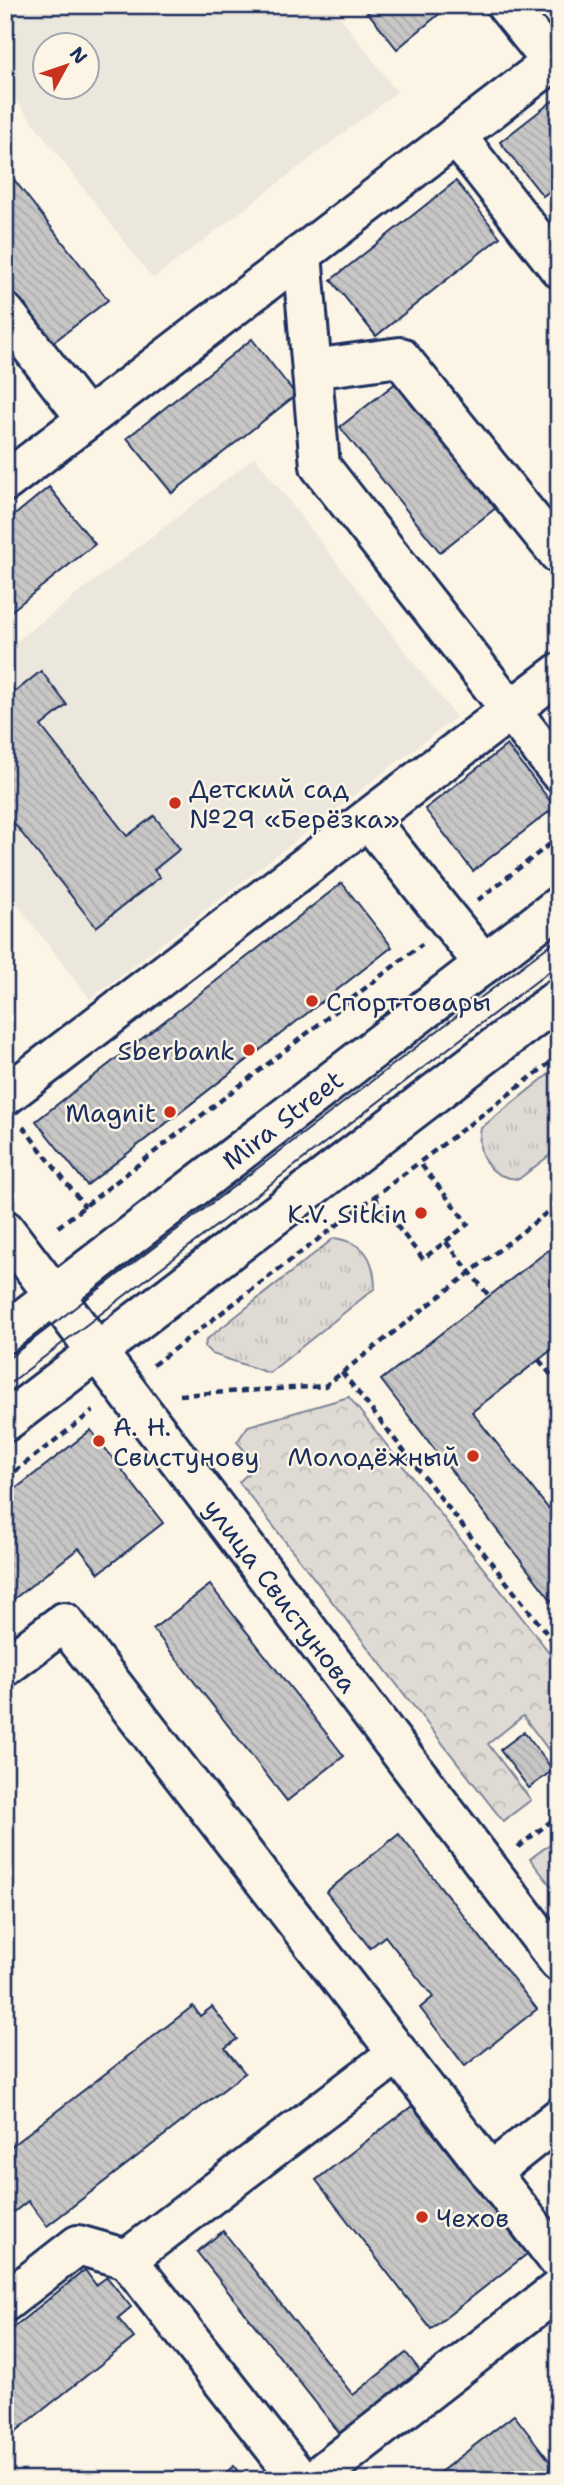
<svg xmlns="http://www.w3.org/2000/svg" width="564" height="2485" font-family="'Shantell Sans',sans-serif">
<defs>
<pattern id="grass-tufts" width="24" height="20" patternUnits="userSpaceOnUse" patternTransform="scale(1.75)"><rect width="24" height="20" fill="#dfdbd4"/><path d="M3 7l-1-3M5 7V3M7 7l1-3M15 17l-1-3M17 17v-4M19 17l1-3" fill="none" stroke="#bfbcb8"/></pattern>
<pattern id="forest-crowns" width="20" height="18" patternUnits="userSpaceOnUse" patternTransform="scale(1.75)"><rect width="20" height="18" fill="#dfdbd4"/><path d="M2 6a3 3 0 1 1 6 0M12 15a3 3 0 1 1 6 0" fill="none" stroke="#bfbcb8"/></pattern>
<pattern id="building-back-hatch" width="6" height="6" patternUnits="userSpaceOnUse" patternTransform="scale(1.75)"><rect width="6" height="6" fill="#c8c7c6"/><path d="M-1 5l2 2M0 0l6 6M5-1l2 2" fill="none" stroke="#ababac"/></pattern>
</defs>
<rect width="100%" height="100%" fill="#fcf5e5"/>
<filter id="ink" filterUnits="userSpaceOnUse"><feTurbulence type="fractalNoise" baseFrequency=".0143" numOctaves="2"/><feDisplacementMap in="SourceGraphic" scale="14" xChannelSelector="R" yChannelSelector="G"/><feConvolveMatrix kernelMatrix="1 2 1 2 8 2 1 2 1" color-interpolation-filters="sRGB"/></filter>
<g filter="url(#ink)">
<g fill="#ece7dc" fill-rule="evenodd">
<path d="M5,5H331L397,92L153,279L5,86ZM46,46H88V88H46Z"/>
<polygon points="255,457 456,717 90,999 5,889 5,650"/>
</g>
<g fill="url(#grass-tufts)" stroke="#7d8599" stroke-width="2">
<path d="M559,1066V1148L519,1179C490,1178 475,1156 481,1128Z"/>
<path d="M334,1238C365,1243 374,1257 375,1288L269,1373L212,1354L205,1347L206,1340Z"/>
<polygon points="559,1837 559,1896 530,1859"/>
</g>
<polygon fill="url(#forest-crowns)" stroke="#7d8599" stroke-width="2" points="349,1397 559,1665 559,1764 523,1716 488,1744 531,1800 503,1821 239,1482 257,1465 237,1442 248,1426"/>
<g fill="url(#building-back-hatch)" stroke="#1b2f5e" stroke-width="2">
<polygon points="5,5 24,5 9,17 5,12"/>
<polygon points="362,5 450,5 397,49"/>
<polygon points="559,96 559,184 543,196 500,142"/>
<polygon points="5,168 108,300 51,344 5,285"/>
<polygon points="456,181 500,237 376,336 331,280"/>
<polygon points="252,339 296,395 172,493 127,438"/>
<polygon points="397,382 497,507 440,552 340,427"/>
<polygon points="49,487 95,544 5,616 5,523"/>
<polygon points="41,671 67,705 41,726 127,836 154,816 180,849 154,870 160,877 96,927 5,812 5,694 12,688 15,692"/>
<polygon points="507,745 555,807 473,871 425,809"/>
<polygon points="342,883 392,947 87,1185 36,1121"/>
<polygon points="559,1242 559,1344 472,1412 548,1508 559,1499 559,1610 381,1380"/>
<polygon points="91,1430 163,1523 99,1573 79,1548 5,1606 5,1497"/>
<polygon points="210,1585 344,1756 287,1801 153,1629"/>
<polygon points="524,1732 553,1770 529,1788 500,1750"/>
<polygon points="399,1834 537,2009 465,2066 420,2008 433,1997 385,1936 370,1948 326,1892"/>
<polygon points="193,2006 200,2016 212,2007 237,2039 225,2048 245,2073 47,2226 28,2201 14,2212 5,2200 5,2151"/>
<polygon points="412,2106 527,2254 431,2329 316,2180"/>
<polygon points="223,2231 353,2395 406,2353 422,2373 342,2436 197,2252"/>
<polygon points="85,2270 96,2285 107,2277 131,2307 118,2318 134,2338 5,2440 5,2334"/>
<polygon points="514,2415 559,2473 559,2480 430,2480"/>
<polygon points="234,2466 244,2480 216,2480"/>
</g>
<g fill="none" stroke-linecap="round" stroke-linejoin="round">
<g stroke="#1b2f5e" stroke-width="44">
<g id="minor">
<polyline points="506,5 552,62"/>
<polyline points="456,136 559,268"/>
<polyline points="302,254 320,466 559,772"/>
<polyline points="5,313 87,419"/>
<polyline points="312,369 400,357 559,554"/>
<polyline points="5,482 559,57"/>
<polyline points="368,819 484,964"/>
<polyline points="5,1096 559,673"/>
<path id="s1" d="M5,1230L559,1962"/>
<polyline points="5,1667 64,1622 559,2261"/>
<polyline points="490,2173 559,2118"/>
<polyline points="127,2259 300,2480"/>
<polyline points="5,2302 78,2245 127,2259 398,2053"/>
<polyline points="313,2480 559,2289"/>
</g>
</g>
<g stroke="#1b2f5e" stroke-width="44">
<g id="major">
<path id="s2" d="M5,1333L559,906"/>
<polyline points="5,1422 559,998"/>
</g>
</g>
<g stroke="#1b2f5e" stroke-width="4.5" stroke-dasharray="7 5" stroke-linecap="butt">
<polyline points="478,900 559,837"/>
<polyline points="23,1127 85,1207"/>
<polyline points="374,1197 423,1259 468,1224 419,1162"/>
<polyline points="58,1227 422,944"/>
<polyline points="446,1242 489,1296"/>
<polyline points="539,1360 559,1385"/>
<polyline points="153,1365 559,1056"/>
<polyline points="342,1372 559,1649"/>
<polyline points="180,1395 325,1386 559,1203"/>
<polyline points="5,1479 93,1411"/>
<polyline points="518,1847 559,1815"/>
</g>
<use href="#minor" stroke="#fcf5e5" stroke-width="38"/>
<use href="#major" stroke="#fcf5e5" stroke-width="38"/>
<g stroke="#1b2f5e" stroke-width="2">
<polyline points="5,1361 559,938"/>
<polyline points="5,1387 559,964"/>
</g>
</g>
</g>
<g fill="#c8321e" stroke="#fcf5e5" stroke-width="2.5">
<circle cx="175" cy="803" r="7"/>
<circle cx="312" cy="1001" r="7"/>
<circle cx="249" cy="1050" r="7"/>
<circle cx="170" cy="1112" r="7"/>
<circle cx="421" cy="1213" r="7"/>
<circle cx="99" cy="1441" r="7"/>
<circle cx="473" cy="1456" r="7"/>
<circle cx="422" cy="2217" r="7"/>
</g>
<g text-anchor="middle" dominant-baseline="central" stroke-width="5" stroke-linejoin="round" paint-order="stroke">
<g font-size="26" fill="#1b2f5e" stroke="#fcf5e5" text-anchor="start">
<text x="189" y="788">Детский сад<tspan x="189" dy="30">№29 «Берёзка»</tspan></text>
<text x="326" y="1001">Спорттовары</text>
<text x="235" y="1050" text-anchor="end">Sberbank</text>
<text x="156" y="1112" text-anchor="end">Magnit</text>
<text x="407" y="1213" text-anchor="end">K.V. Sitkin</text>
<text x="113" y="1426">А. Н.<tspan x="113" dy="30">Свистунову</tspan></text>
<text x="459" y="1456" text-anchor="end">Молодёжный</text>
<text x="436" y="2217">Чехов</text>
</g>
<g font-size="26" fill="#1b2f5e" stroke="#fcf5e5">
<text stroke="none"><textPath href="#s2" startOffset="350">Mira Street</textPath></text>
<text stroke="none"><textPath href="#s1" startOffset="458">улица Свистунова</textPath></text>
</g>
</g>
<rect width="564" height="2485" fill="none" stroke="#fcf5e5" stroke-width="28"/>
<rect x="14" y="14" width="536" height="2457" fill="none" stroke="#1b2f5e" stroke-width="2.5" filter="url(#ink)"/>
<g transform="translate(66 66) rotate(50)"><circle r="33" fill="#fcf5e5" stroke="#a2a6af" stroke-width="2"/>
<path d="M0-5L12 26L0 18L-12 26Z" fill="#c8321e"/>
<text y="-10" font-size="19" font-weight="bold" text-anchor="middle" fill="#1b2f5e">N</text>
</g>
</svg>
